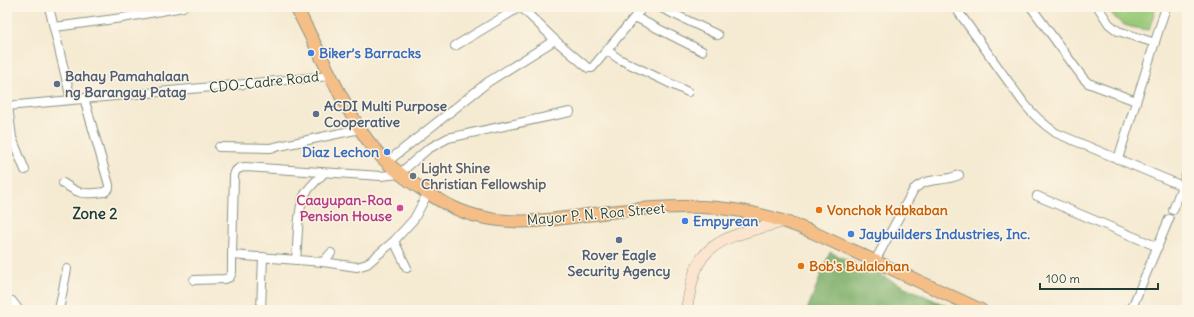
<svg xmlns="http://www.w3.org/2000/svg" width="1194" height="317" font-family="Delius,sans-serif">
<rect width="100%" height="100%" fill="#fcf5e5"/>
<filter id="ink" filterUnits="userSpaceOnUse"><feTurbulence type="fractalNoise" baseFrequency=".025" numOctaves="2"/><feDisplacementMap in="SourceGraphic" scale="8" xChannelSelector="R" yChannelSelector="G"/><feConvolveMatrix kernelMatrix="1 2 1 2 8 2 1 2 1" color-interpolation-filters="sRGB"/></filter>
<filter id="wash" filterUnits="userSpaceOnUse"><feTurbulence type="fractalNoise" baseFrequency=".012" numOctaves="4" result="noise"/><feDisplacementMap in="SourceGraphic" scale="16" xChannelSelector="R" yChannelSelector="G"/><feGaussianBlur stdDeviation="0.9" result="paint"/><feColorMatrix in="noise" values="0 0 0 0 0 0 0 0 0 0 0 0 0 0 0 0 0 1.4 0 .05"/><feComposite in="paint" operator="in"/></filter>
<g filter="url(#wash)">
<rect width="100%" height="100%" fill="#f5ead2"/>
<path fill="#99c977" stroke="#5c8356" d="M1107,7H1156L1149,30C1126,26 1121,28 1107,7Z"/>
<polygon fill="#7aad68" stroke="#4c754e" points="830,252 955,310 807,310"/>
</g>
<g filter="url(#ink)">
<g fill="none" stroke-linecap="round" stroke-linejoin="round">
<g stroke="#8a9483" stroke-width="10">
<g id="street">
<polyline points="49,7 71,99"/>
<polyline points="521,7 555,40 588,68 592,68 643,7"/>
<polyline points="659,7 718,35"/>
<path d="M955,7L1023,102C1033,115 1043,124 1056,133L1187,188"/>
<polyline points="1031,7 1083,78 1088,83 1136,101"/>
<polyline points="1098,7 1109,24 1118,31 1155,43"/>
<polyline points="635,17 702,51"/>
<polyline points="55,27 122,18 183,7"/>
<polyline points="455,46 520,7"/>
<polyline points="608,51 619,59 688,92"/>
<polyline points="7,106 330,76"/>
<polyline points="8,106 12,138 25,170"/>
<polyline points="219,147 270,148 360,129"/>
<polyline points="1118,159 1166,7"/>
<polyline points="387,162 488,82 555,40"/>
<path d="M63,183C82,196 83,194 105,192L109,188V185L84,98"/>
<path d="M428,193L414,219L394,241L367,264L357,267L323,262L232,255L234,176C235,169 239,168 245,167L381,176L399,174L428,149L448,138L570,112"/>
<polyline points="1037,196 1158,247"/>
<polyline points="1173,210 1187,173"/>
<polyline points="394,241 407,268"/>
<path d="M296,260C298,242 297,209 305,194C310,186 318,179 324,173"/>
<path d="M875,261L914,189C929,176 941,183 959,175"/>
<polyline points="323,262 331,253"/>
<polyline points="194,280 225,279 230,277 232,272 232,255"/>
<polyline points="12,301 19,310"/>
<polyline points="59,310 67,269"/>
<polyline points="261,310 263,257"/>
<polyline points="1131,310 1169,219"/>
</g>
</g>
<g stroke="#8a9483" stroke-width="12">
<path id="secondary" d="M686,310C690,293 692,272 702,258C719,234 759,229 785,221"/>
</g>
<g stroke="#8a9483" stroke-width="14">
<path id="primary" d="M296,7C311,36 325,65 340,94C350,112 359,131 373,147C387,165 404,178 423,190C443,203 462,214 486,218C523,226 564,218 601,213C635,209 669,206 702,207C741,208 776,217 812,232L981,310"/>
</g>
<use href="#street" stroke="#fff" stroke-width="8"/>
<use href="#secondary" stroke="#fbe5cf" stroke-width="11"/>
<use href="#primary" stroke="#f6be87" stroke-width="12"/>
</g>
</g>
<g fill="#3f7fe0" stroke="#fcf5e5" stroke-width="1.5">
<circle cx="311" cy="53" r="4"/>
<circle cx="387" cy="152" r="4"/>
<circle cx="685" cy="221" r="4"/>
<circle cx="851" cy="234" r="4"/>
</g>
<g fill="#5c6f8a" stroke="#fcf5e5" stroke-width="1.5">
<circle cx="57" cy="84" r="4"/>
<circle cx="316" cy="114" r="4"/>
<circle cx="619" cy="240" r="4"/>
</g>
<circle fill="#6b7280" stroke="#fcf5e5" stroke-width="1.5" cx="413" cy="176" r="4"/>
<circle fill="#d1479c" stroke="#fcf5e5" stroke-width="1.5" cx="400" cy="208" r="4"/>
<g fill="#e8710a" stroke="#fcf5e5" stroke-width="1.5">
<circle cx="819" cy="210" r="4"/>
<circle cx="801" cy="266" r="4"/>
</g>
<g text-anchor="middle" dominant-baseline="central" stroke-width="3" stroke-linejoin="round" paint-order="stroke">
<g font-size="14" font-weight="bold" fill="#366cbe" stroke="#fcf5e5" text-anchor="start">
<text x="319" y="53">Biker’s Barracks</text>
<text x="379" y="152" text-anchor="end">Diaz Lechon</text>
<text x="693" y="221">Empyrean</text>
<text x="859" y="234">Jaybuilders Industries, Inc.</text>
</g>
<g font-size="14" font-weight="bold" fill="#4e5e75" stroke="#fcf5e5" text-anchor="start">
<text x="65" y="76">Bahay Pamahalaan<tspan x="65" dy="16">ng Barangay Patag</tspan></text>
<text x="324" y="106">ACDI Multi Purpose<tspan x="324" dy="16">Cooperative</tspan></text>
<text x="619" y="255" text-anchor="middle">Rover Eagle<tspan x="619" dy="16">Security Agency</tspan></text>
</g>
<g font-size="14" fill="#1f3d34" stroke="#fcf5e5">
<text transform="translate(264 82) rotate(-6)">CDO-Cadre Road</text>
<text transform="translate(596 214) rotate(-5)">Mayor P. N. Roa Street</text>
</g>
<g font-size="14" font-weight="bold" fill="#5b616d" stroke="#fcf5e5" text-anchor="start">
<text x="421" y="168">Light Shine<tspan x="421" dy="16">Christian Fellowship</tspan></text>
</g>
<g font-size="14" font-weight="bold" fill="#b23c85" stroke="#fcf5e5" text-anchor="end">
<text x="392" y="200">Caayupan-Roa<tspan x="392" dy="16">Pension House</tspan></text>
</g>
<g font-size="14" font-weight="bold" fill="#c56008" stroke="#fcf5e5" text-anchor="start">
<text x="827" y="210">Vonchok Kabkaban</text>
<text x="809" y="266">Bob's Bulalohan</text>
</g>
<g font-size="15" font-weight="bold" fill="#1f3d34" stroke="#fcf5e5">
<text x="95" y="213">Zone 2</text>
</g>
</g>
<rect width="1194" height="317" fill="none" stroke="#fcf5e5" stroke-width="24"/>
<path d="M1040 283v6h118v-6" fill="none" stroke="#1f3d34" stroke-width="2"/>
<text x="1046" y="283" font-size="12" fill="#1f3d34" stroke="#fcf5e5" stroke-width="3" paint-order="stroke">100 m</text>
</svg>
